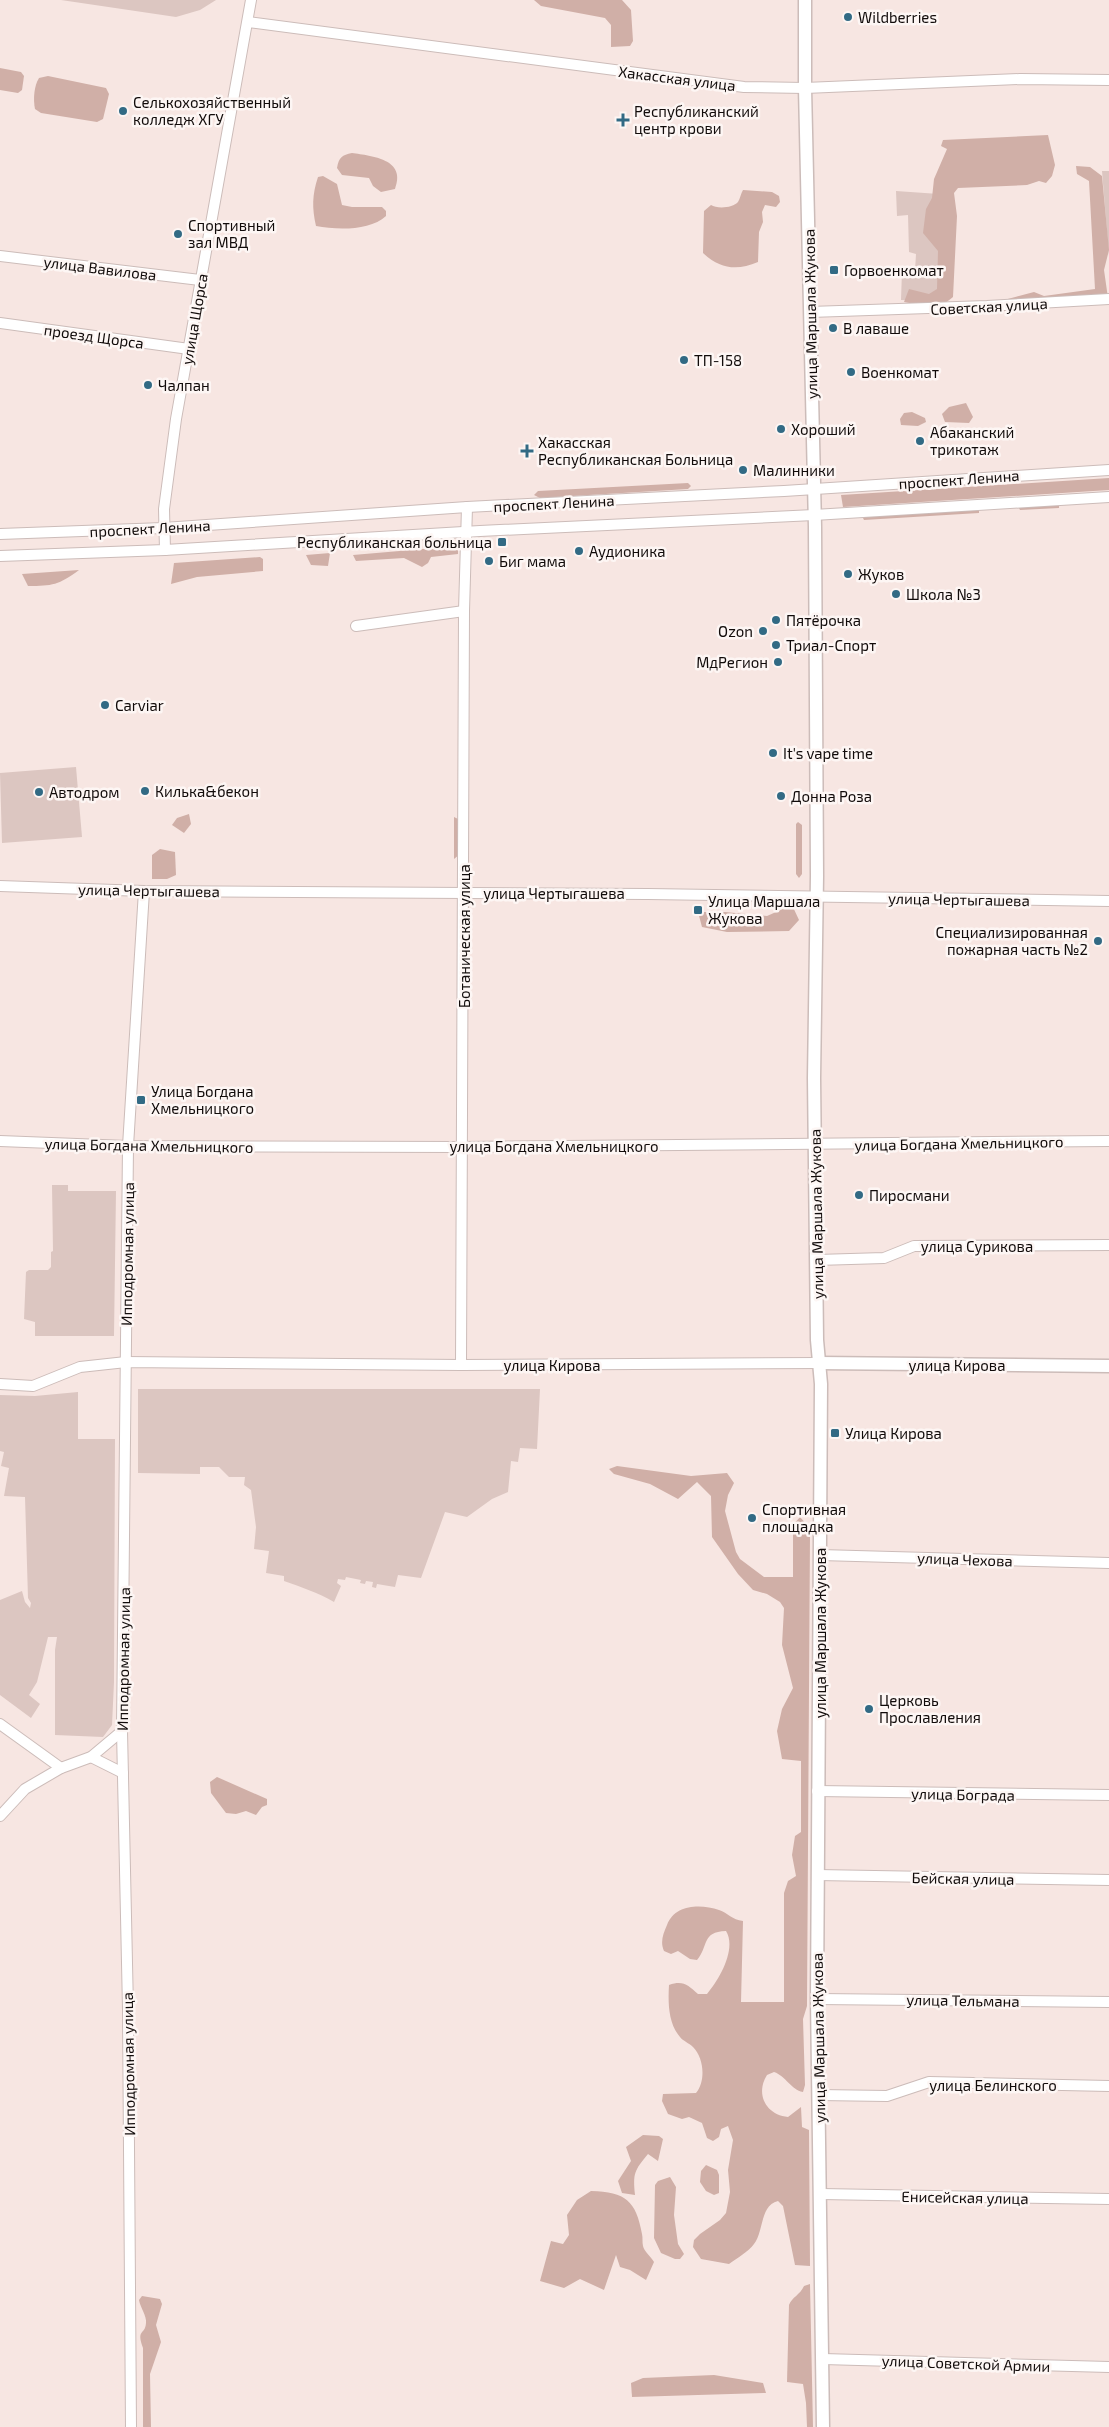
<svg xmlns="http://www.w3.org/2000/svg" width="1109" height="2427" font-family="'Exo 2',sans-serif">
<rect width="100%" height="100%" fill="#f7e6e2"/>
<g fill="#dcc6c1">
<polygon points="61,0 216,0 200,10 176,17"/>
<polygon points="1102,171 1109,171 1109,256"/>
<polygon points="896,191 939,194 944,301 901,300 902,271 915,271 916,254 909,252 908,215 897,216"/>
<polygon points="76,767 82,837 2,843 0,773"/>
<polygon points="52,1185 68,1185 68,1191 116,1191 114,1336 35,1336 35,1322 24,1319 26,1272 29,1270 48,1270 51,1267 51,1252 53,1251"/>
<path d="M138,1389H540L537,1449L520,1448L518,1462L511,1461L508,1492L492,1499L467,1517L445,1512L421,1578L398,1575L395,1587L377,1584L376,1588L372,1587L373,1582L366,1581L365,1584L360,1583L361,1580L346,1577L345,1580L338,1579L337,1583L341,1586L334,1602C319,1593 301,1587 284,1581V1576L266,1573L269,1551L254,1549L256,1527L251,1490L244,1485L245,1477H229L219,1467H200V1474L138,1473Z"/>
<polygon points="78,1392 78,1439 115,1439 114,1682 112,1725 103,1737 55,1735 55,1650 57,1637 48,1637 37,1682 29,1695 40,1704 31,1718 0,1695 0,1600 22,1591 25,1602 30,1608 31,1603 28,1598 25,1497 4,1496 9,1468 1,1466 4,1452 0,1451 0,1395 35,1396"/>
</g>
<g fill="#d0afa7">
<polygon points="534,0 622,0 631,10 633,41 630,46 611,47 611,25 605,18 541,6"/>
<polygon points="0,68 21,72 24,76 22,90 18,93 0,90"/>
<path d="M48,76L106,88L109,94L103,119L97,122L41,113L35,109C33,99 34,86 39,78Z"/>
<path d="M1048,135L1055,165L1052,176L1046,183L1039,181L1027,185L958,188L954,193L957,216L953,297C935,313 926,306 904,302L909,289L929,294L937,289L938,251L923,233L926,209L932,198L934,179L947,149L941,146L943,140Z"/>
<path d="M352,153C372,156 407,159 395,189L381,192L373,186L369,178L342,175L337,168C339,157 342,155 352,153Z"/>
<polygon points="1076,166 1090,167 1102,176 1109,250 1104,270 1108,298 1004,303 1004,300 1034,292 1044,296 1095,289 1089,181 1077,174"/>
<path d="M323,176L337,184L342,205L352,207H382L386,211V216C370,231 337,230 316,226C312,208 312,195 318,177Z"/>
<path d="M743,190L772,192L779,196L780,202L776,207L765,205L762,212L763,222L759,232L758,262C737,271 720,269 703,253L704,211L711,205C717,209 733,208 738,202C740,199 741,193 743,190Z"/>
<polygon points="966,403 973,417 969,423 945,422 942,414 949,407"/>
<polygon points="912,412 925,418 926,422 918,426 901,425 900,419 904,413"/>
<polygon points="1109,478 1109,490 843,507 841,495"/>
<polygon points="688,483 691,486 688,489 540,498 534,495 538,491"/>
<polygon points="1059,504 1059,508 1020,510 1019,508 1020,507"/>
<polygon points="979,509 979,513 864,520 863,518 864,517"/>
<polygon points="458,546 458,554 431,557 428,563 422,567 404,558 356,561 353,555"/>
<polygon points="330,553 328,566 311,565 306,555"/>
<polygon points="260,557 263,559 263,571 197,577 171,584 174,563"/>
<path d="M79,570C59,585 52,586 28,586L22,574Z"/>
<polygon points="189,814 191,824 184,833 172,825 177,818"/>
<polygon points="454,817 464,822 465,850 454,859"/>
<polygon points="798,822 802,825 802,874 799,878 796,874 796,824"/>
<polygon points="160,849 175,852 176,875 167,879 152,879 152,855"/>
<polygon points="792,905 799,920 789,931 727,932 702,927 698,912 725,912 767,916"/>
<path d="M617,1466L691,1476L727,1473L734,1483L728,1495L725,1511L736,1552L740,1559L764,1577H793V1525L800,1517L808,1526L810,1534L807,2006L803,2019L805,2085L803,2092C791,2090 786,2076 774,2072L767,2075C755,2094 766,2115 788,2117L801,2107L802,2127L809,2130L810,2266L795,2265L783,2206L778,2201C760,2205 764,2231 754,2244C748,2252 737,2258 729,2264L701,2259L693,2247L694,2240L700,2234L720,2220L726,2213L730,2192L728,2170L733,2140L728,2126L721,2129L719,2137L713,2141L707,2138L702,2123L689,2117L682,2119L668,2114L662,2101L663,2094L696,2093C706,2081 704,2058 693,2047C689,2043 683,2041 680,2037C668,2023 668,2002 669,1985C683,1980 688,1985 698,1994H707C719,1980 737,1949 726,1931C701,1932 709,1946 697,1960L690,1959L678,1951L671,1954L664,1951C660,1942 663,1934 667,1925C675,1904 701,1904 719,1910C728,1913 732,1920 743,1921L741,2002H784V1893L788,1881L796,1876L792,1855L795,1836L801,1832V1761L782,1759L777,1731L782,1709L793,1688L782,1645L784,1608L780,1602L767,1594L753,1590L738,1574L712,1537L711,1496L697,1482L678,1499L650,1484L614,1474L609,1469Z"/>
<polygon points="217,1777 267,1799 267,1805 262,1807 256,1815 246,1811 236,1814 226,1813 211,1793 210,1782"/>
<path d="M643,2135L659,2136L663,2139L658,2161L648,2154C634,2171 633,2173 635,2195L622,2193L618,2181L631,2161L626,2147Z"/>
<polygon points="706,2165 717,2170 719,2175 719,2193 714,2195 706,2191 700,2182 701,2171"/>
<polygon points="670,2177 676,2187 674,2215 678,2244 684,2254 680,2259 675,2259 661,2253 654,2238 655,2185 658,2181"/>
<path d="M591,2191C626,2192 636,2201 642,2234C643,2238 642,2242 643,2246C644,2251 651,2257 654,2262L646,2280L630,2270L620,2267L616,2255L604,2290L580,2279L564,2288L540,2281L551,2241L563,2244L569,2235L567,2215L577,2200Z"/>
<path d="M810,2284L813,2427H807L806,2403L803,2384L787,2382L789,2305C792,2297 800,2295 804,2286Z"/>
<path d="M142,2296L160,2299L162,2304L156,2325L161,2342L150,2374L151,2427H143V2348C136,2328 145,2336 146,2323C147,2316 140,2307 139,2300Z"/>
<polygon points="714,2375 763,2383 766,2393 632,2397 631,2383 643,2378"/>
</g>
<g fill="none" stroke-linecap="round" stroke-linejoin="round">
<g stroke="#ccbcb9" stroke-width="12">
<g id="minor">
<polyline points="248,22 744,87 805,88 1020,79 1109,80"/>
<polyline points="0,256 200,280"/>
<polyline points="810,312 987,306 1109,299"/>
<polyline points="0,323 189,349"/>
<polyline points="0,534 164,528 467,507 784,491 1109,470"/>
<polyline points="165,550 164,509 176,419 251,0"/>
<polyline points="0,556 165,550 480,531 814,515 1109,497"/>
<polyline points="356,626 464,611"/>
<polyline points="0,886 144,891 648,894 1109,901"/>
<polyline points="0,1141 128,1146 462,1147 1109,1141"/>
<polyline points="817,1260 884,1258 914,1246 1109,1245"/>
<polyline points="461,1365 464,611 467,507"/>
<polyline points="0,1384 33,1386 80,1367 126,1362 461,1365 819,1363"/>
<polyline points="820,1555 1109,1563"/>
<polyline points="0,1724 61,1768"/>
<polyline points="91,1757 123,1773"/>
<polyline points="817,1791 1109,1795"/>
<polyline points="0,1816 25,1789 61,1768 91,1757 122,1731"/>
<polyline points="817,1875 1109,1880"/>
<polyline points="817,1999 1109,2002"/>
<polyline points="819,2095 887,2096 929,2082 1109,2086"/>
<polyline points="821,2194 1109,2199"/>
<polyline points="823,2359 1109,2367"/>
<polyline points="131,2427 128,2009 122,1731 128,1146 144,891"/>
</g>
</g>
<g stroke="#ccbcb9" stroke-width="15">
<g id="major">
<polyline points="805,0 805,88 815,527 817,876 814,1078 817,1340 821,1384 817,1999 823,2427"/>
<polyline points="819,1363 1109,1366"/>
</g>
</g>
<use href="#minor" stroke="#fff" stroke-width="10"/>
<use href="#major" stroke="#fff" stroke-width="12"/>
</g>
<g fill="#326a84" stroke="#fdf6f4" stroke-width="2">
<circle cx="848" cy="17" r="5"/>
<circle cx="123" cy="111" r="5"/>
<path d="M620.5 112.5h5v5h5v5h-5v5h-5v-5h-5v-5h5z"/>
<circle cx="178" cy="234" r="5"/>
<rect x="829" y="265" width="10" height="10" rx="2.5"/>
<circle cx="833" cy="328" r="5"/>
<circle cx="684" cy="360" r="5"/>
<circle cx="851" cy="372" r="5"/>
<circle cx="148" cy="385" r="5"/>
<circle cx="781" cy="429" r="5"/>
<circle cx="920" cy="441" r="5"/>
<path d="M524.5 443.5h5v5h5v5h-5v5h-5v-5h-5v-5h5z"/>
<circle cx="743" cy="470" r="5"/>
<rect x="497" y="537" width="10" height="10" rx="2.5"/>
<circle cx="579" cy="551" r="5"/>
<circle cx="489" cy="561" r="5"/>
<circle cx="848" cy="574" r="5"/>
<circle cx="896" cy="594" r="5"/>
<circle cx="776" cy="620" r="5"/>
<circle cx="763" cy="631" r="5"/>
<circle cx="776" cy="645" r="5"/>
<circle cx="778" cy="662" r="5"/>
<circle cx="105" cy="705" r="5"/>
<circle cx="773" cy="753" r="5"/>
<circle cx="145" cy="791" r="5"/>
<circle cx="39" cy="792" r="5"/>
<circle cx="781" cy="796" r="5"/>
<rect x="693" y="905" width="10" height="10" rx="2.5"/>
<circle cx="1098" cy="941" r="5"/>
<rect x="136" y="1095" width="10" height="10" rx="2.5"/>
<circle cx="859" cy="1195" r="5"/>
<rect x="830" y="1428" width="10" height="10" rx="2.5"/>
<circle cx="752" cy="1518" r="5"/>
<circle cx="869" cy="1709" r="5"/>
</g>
<g text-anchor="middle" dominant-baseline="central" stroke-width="5" stroke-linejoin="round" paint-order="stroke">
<g font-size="15" fill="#110b0a" stroke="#fdf6f4" text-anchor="start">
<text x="858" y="17">Wildberries</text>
<text x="133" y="102">Селькохозяйственный<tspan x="133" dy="17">колледж ХГУ</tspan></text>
<text x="634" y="111">Республиканский<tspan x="634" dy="17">центр крови</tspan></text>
<text x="188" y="225">Спортивный<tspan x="188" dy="17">зал МВД</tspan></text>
<text x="844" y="270">Горвоенкомат</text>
<text x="843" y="328">В лаваше</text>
<text x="694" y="360">ТП-158</text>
<text x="861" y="372">Военкомат</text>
<text x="158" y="385">Чалпан</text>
<text x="791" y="429">Хороший</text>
<text x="930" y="432">Абаканский<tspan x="930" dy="17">трикотаж</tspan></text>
<text x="538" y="442">Хакасская<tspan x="538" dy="17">Республиканская Больница</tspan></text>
<text x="753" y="470">Малинники</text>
<text x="492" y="542" text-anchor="end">Республиканская больница</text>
<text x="589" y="551">Аудионика</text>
<text x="499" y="561">Биг мама</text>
<text x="858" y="574">Жуков</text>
<text x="906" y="594">Школа №3</text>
<text x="786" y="620">Пятёрочка</text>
<text x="753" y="631" text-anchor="end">Ozon</text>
<text x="786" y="645">Триал-Спорт</text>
<text x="768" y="662" text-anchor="end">МдРегион</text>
<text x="115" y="705">Carviar</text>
<text x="783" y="753">It's vape time</text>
<text x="155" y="791">Килька&amp;бекон</text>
<text x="49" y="792">Автодром</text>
<text x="791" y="796">Донна Роза</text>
<text x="708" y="901">Улица Маршала<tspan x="708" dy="17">Жукова</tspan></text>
<text x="1088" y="932" text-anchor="end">Специализированная<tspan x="1088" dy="17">пожарная часть №2</tspan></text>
<text x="151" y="1091">Улица Богдана<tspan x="151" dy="17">Хмельницкого</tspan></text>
<text x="869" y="1195">Пиросмани</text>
<text x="845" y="1433">Улица Кирова</text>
<text x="762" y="1509">Спортивная<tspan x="762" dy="17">площадка</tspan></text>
<text x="879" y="1700">Церковь<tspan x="879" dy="17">Прославления</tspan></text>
</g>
<g font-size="15" fill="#110b0a" stroke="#fdf6f4">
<text transform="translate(677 78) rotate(7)">Хакасская улица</text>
<text transform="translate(100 268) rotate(7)">улица Вавилова</text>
<text transform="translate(989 306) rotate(-3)">Советская улица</text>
<text transform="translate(810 314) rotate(-91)">улица Маршала Жукова</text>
<text transform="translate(194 319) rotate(-80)">улица Щорса</text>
<text transform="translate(94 336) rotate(8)">проезд Щорса</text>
<text transform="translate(959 479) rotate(-4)">проспект Ленина</text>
<text transform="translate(554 503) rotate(-3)">проспект Ленина</text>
<text transform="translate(150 528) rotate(-3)">проспект Ленина</text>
<text transform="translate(149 890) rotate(1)">улица Чертыгашева</text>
<text x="554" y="893">улица Чертыгашева</text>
<text transform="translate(959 899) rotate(1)">улица Чертыгашева</text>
<text transform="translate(464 936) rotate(-90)">Ботаническая улица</text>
<text transform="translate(959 1143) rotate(-1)">улица Богдана Хмельницкого</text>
<text transform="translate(149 1145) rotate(1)">улица Богдана Хмельницкого</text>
<text x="554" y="1146">улица Богдана Хмельницкого</text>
<text transform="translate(816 1214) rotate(-91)">улица Маршала Жукова</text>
<text x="977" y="1246">улица Сурикова</text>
<text transform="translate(127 1254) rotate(-89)">Ипподромная улица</text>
<text x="552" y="1365">улица Кирова</text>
<text x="957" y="1365">улица Кирова</text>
<text transform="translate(965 1559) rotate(2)">улица Чехова</text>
<text transform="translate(820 1633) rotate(-90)">улица Маршала Жукова</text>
<text transform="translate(123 1659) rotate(-89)">Ипподромная улица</text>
<text transform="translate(963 1794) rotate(1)">улица Бограда</text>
<text transform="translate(963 1878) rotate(1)">Бейская улица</text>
<text transform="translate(963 2000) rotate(1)">улица Тельмана</text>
<text transform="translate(818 2038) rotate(-91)">улица Маршала Жукова</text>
<text transform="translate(128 2064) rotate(-91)">Ипподромная улица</text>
<text x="993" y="2085">улица Белинского</text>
<text transform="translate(965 2197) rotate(1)">Енисейская улица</text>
<text transform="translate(966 2363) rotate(2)">улица Советской Армии</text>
</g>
</g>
</svg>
